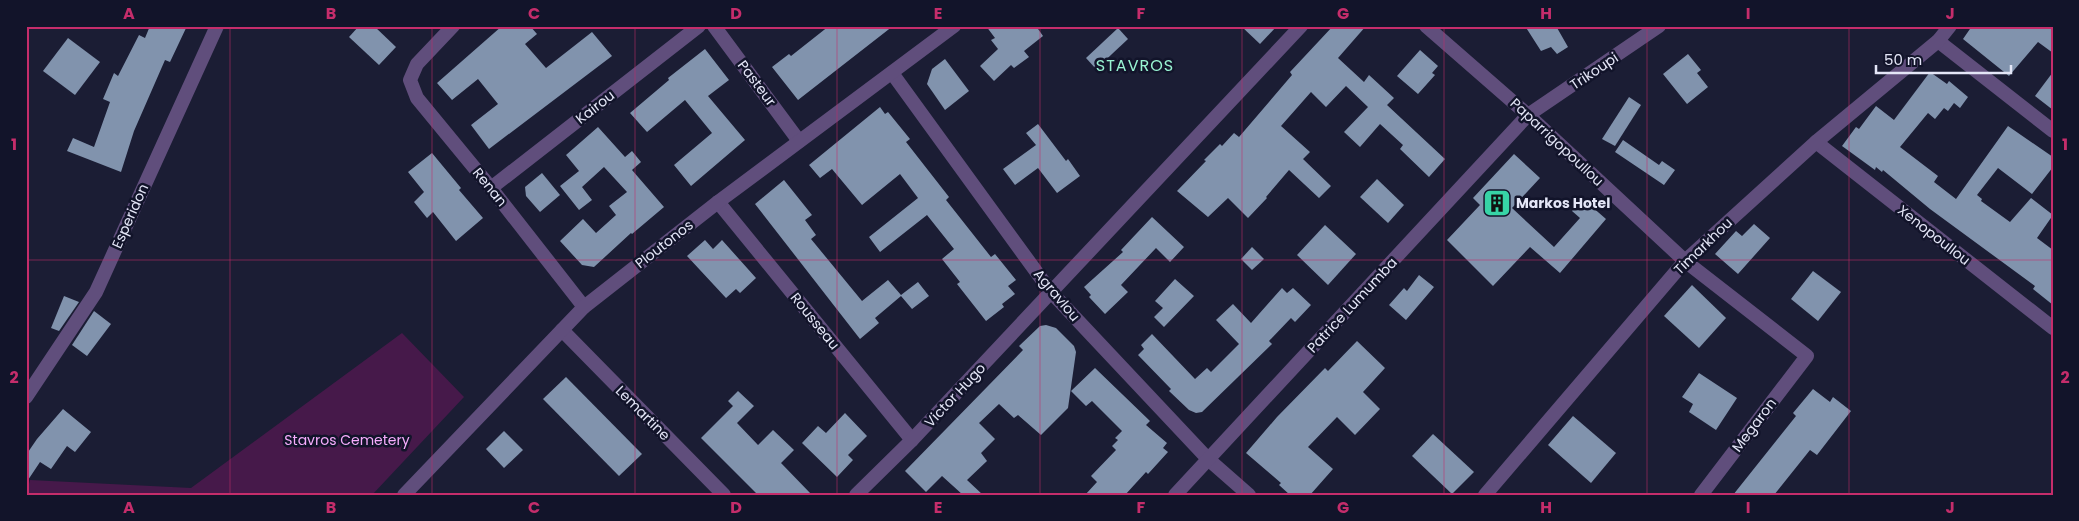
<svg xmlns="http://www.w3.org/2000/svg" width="2079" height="521" font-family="Poppins,sans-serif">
<rect width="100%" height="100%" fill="#1b1d34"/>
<polygon fill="#46194a" points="402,333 464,397 372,495 26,495 30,480 191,488"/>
<g fill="#8193ad">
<polygon points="150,26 187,26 170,62 165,60 134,131 121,172 67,151 73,138 94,147 110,102 103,99 114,73 118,76 139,35 145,38"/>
<polygon points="359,26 374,26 396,47 379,65 349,37"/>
<polygon points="502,26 530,26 537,34 525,44 546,68 592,32 612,56 489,149 471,125 498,104 478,79 452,100 437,83"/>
<polygon points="829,26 893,26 798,100 772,67 789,54 791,56"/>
<polygon points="986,26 1036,26 1043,36 1024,51 1029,57 1014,68 1011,65 994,81 980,66 998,49 991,40 995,38"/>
<polygon points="1241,26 1277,26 1260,44"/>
<polygon points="1333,26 1366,26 1338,58 1364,82 1369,75 1394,98 1387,105 1445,159 1429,177 1400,149 1403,145 1380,124 1360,147 1344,132 1368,107 1346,86 1326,107 1311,92 1281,126 1310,152 1303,159 1331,186 1319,198 1289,170 1266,197 1267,198 1248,218 1228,198 1208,217 1177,191 1206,161 1204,160 1220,144 1222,146 1234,133 1239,137 1292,75 1290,72"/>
<polygon points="1525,26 1556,26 1568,47 1557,54 1551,47 1541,51"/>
<polygon points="1972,26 2053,26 2053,53 2038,42 2009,76 1963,39"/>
<polygon points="1118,28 1128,39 1096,69 1086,58"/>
<polygon points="68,38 100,62 75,95 43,71"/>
<polygon points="705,49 729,80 708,96 745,140 691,186 674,165 712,133 685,100 647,132 630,113 669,80 668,78"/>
<polygon points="1420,50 1438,66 1432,73 1435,75 1418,94 1397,76"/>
<polygon points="1688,54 1701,70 1697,73 1708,87 1687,104 1663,74"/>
<polygon points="945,59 969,91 945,110 927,84 932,69"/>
<polygon points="1930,72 1947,84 1949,81 1968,97 1960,108 1954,103 1948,111 1944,108 1935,119 1928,113 1900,147 1938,176 1934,182 1956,199 2008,126 2053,157 2053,167 2032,194 1998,168 1977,195 1982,199 1981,201 2010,222 2031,198 2053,215 2037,238 2053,250 2053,305 2033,289 2035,286 1930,209 1883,170 1882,172 1876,167 1875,170 1842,146 1856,127 1859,129 1876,106 1894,120"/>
<polygon points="2053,72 2053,110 2035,96"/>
<polygon points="1629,97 1641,105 1615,146 1602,139"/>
<polygon points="880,107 885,114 888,112 910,139 906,142 949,197 946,200 991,257 995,254 1016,280 1008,286 1015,294 1002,304 1004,307 986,321 957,284 960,282 942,259 954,249 927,215 880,252 869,237 918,198 900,174 862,205 832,169 820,178 809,165"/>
<polygon points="1038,124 1066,161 1068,159 1080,176 1057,193 1038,168 1015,185 1003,169 1036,145 1026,133"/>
<polygon points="598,127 625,157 632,151 641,162 632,170 664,207 632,234 631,233 594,267 582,265 560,241 583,219 596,233 616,215 609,206 627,192 604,167 582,187 592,200 579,210 560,186 579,171 566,155"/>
<polygon points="1623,140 1659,165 1662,161 1675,170 1664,185 1615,152"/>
<polygon points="432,153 461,188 459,190 483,218 456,241 433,212 427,218 414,202 424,192 408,172"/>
<polygon points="1514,154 1540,178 1512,208 1554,247 1580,218 1572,211 1583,199 1606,219 1560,273 1530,247 1493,286 1447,240 1480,205 1473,198"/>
<polygon points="542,173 560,195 540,212 526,196 525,187"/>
<polygon points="1377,179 1404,205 1388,223 1360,197"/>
<polygon points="784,180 812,215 805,220 816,235 811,239 862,301 888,280 901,295 918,282 929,296 912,309 901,296 875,318 879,323 860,339 755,204"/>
<polygon points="1152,217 1184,247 1170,262 1156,248 1121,285 1128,292 1105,314 1089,297 1091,295 1084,287 1123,252 1121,250"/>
<polygon points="1754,224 1770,238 1738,274 1715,254 1736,231 1742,236"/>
<polygon points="1325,225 1356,254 1328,285 1297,255"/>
<polygon points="705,240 713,249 722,240 756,278 740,293 736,289 726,298 687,256"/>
<polygon points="1252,247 1264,259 1252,270 1241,259"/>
<polygon points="1813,271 1841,292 1818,321 1791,299"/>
<polygon points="1419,275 1434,287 1406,320 1389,305 1404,288 1407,291"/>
<polygon points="1175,279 1194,296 1164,327 1154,317 1163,308 1155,301"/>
<polygon points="1692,285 1726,318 1699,348 1664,316"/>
<polygon points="1282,288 1287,293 1293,288 1311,305 1295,322 1291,318 1269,341 1272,344 1202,412 1196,413 1189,410 1169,391 1171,389 1138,355 1144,349 1141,345 1152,334 1195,379 1207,368 1211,372 1239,344 1216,320 1233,304 1251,323"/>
<polygon points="64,296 79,302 59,331 51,328"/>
<polygon points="94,311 111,324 87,356 72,345"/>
<polygon points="1046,325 1056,328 1074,346 1076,352 1068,408 1041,435 1018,415 1014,418 999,404 979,423 995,439 981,453 987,461 967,480 983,495 963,495 942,476 926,492 905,471 1023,350 1019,346 1040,326"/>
<polygon points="1357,341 1385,368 1363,392 1380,409 1355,435 1337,417 1308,447 1333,469 1310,495 1290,495 1279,485 1281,483 1246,453 1277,417 1325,368 1328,371"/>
<polygon points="1095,368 1150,421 1146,425 1167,443 1163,448 1168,452 1148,474 1146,472 1125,495 1085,495 1097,482 1091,476 1116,450 1112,446 1118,440 1115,438 1122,431 1092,401 1086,406 1071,391"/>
<polygon points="1699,373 1737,398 1716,430 1689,412 1693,404 1682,397"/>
<polygon points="566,377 642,454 619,476 543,399"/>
<polygon points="1813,389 1830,402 1833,397 1851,411 1817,455 1810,450 1774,495 1733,495 1796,416 1793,413"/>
<polygon points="738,391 754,406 737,423 758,445 773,430 794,450 781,463 812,495 758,495 701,438 733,406 728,401"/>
<polygon points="63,409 91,432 75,452 67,446 51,469 40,462 26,483 26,455 37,439"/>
<polygon points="845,413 867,436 848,455 853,460 837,477 802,443 818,426 826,433"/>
<polygon points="1573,416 1616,453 1591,483 1548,445"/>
<polygon points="504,431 523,450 504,468 486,449"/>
<polygon points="1433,434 1474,472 1452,494 1412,456"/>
</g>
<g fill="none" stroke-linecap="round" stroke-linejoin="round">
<g stroke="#604e7c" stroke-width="14">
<polyline points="453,26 417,64 410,80 417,98 491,188 584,307"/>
<polyline points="714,26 799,141"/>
<polyline points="1426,26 1528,115 1685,261 1807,356 1701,495"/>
<polyline points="1938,41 2053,131"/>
<polyline points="892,73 1051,292 1208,459 1249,495"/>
<polyline points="1816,142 2053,328"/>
<polyline points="491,188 699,26"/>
<polyline points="718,202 912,440"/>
<polyline points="562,330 724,495"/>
<polyline points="26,397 96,292 217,26"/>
<polyline points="404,495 584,307 718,202 954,26"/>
<polyline points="856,495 912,440 1301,26"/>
<polyline points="1175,495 1528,115 1659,26"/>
<polyline points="1485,495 1685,261 1816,142 1938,41 1950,26"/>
</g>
</g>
<path fill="none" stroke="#c52d6b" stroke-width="1" stroke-opacity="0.55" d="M230,26V495M432,26V495M635,26V495M837,26V495M1040,26V495M1242,26V495M1444,26V495M1647,26V495M1849,26V495M26,260H2053"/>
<defs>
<g id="building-square" transform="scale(1.4375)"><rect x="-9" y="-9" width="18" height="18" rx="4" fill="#37d4a6" stroke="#12142a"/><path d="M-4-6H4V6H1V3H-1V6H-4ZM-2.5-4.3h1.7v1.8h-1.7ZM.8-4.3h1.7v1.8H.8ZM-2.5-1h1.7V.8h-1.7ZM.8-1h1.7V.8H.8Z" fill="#111"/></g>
</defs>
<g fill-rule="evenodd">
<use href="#building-square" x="1497" y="203"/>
</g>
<g text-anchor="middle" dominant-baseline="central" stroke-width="5" stroke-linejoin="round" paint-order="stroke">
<g font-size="14" fill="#e4e6f7" stroke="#12142a">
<text transform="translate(1594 71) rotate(-34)">Trikoupi</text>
<text transform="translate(757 83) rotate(53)">Pasteur</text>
<text transform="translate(595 107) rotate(-38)">Kairou</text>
<text transform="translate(1557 142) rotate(43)">Paparrigopoullou</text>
<text transform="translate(490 187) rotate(51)">Renan</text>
<text transform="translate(130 216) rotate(-66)">Esperidon</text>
<text transform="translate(1934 235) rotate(38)">Xenopoullou</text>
<text transform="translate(664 244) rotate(-38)">Ploutonos</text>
<text transform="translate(1703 246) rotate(-44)">Timarkhou</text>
<text transform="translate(1057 295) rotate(50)">Agravlou</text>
<text transform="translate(1352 305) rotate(-47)">Patrice Lumumba</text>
<text transform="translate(815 321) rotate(51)">Rousseau</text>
<text transform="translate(955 395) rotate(-47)">Victor Hugo</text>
<text transform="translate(643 413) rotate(45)">Lemartine</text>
<text transform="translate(1754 425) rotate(-53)">Megaron</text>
</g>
<g font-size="14" font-weight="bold" fill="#e4e6f7" stroke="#12142a" text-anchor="start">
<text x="1516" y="203">Markos Hotel</text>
</g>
<g font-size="14" fill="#f7acfd" stroke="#12142a">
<text x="347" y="440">Stavros Cemetery</text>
</g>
<g font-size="16" letter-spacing="1" fill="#99f4d3" stroke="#12142a">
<text x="1135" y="65">STAVROS</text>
</g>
</g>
<rect width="2079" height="521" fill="none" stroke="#12142a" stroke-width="55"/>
<path d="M1876 65v8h135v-8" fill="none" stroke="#e4e6f7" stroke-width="2.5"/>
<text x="1884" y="65" font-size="15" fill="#e4e6f7" stroke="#12142a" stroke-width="4" paint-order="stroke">50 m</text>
<rect x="28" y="28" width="2024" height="466" fill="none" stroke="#c52d6b" stroke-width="2"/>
<g font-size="16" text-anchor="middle" font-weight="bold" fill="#c52d6b">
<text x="129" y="19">A</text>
<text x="331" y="19">B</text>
<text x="534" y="19">C</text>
<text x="736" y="19">D</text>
<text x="938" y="19">E</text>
<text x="1141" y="19">F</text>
<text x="1343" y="19">G</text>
<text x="1546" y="19">H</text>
<text x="1748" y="19">I</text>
<text x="1950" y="19">J</text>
<text x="14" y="150">1</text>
<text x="2065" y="150">1</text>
<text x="14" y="383">2</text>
<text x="2065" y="383">2</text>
<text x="129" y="513">A</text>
<text x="331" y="513">B</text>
<text x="534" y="513">C</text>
<text x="736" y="513">D</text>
<text x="938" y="513">E</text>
<text x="1141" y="513">F</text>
<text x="1343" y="513">G</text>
<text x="1546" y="513">H</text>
<text x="1748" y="513">I</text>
<text x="1950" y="513">J</text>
</g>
</svg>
